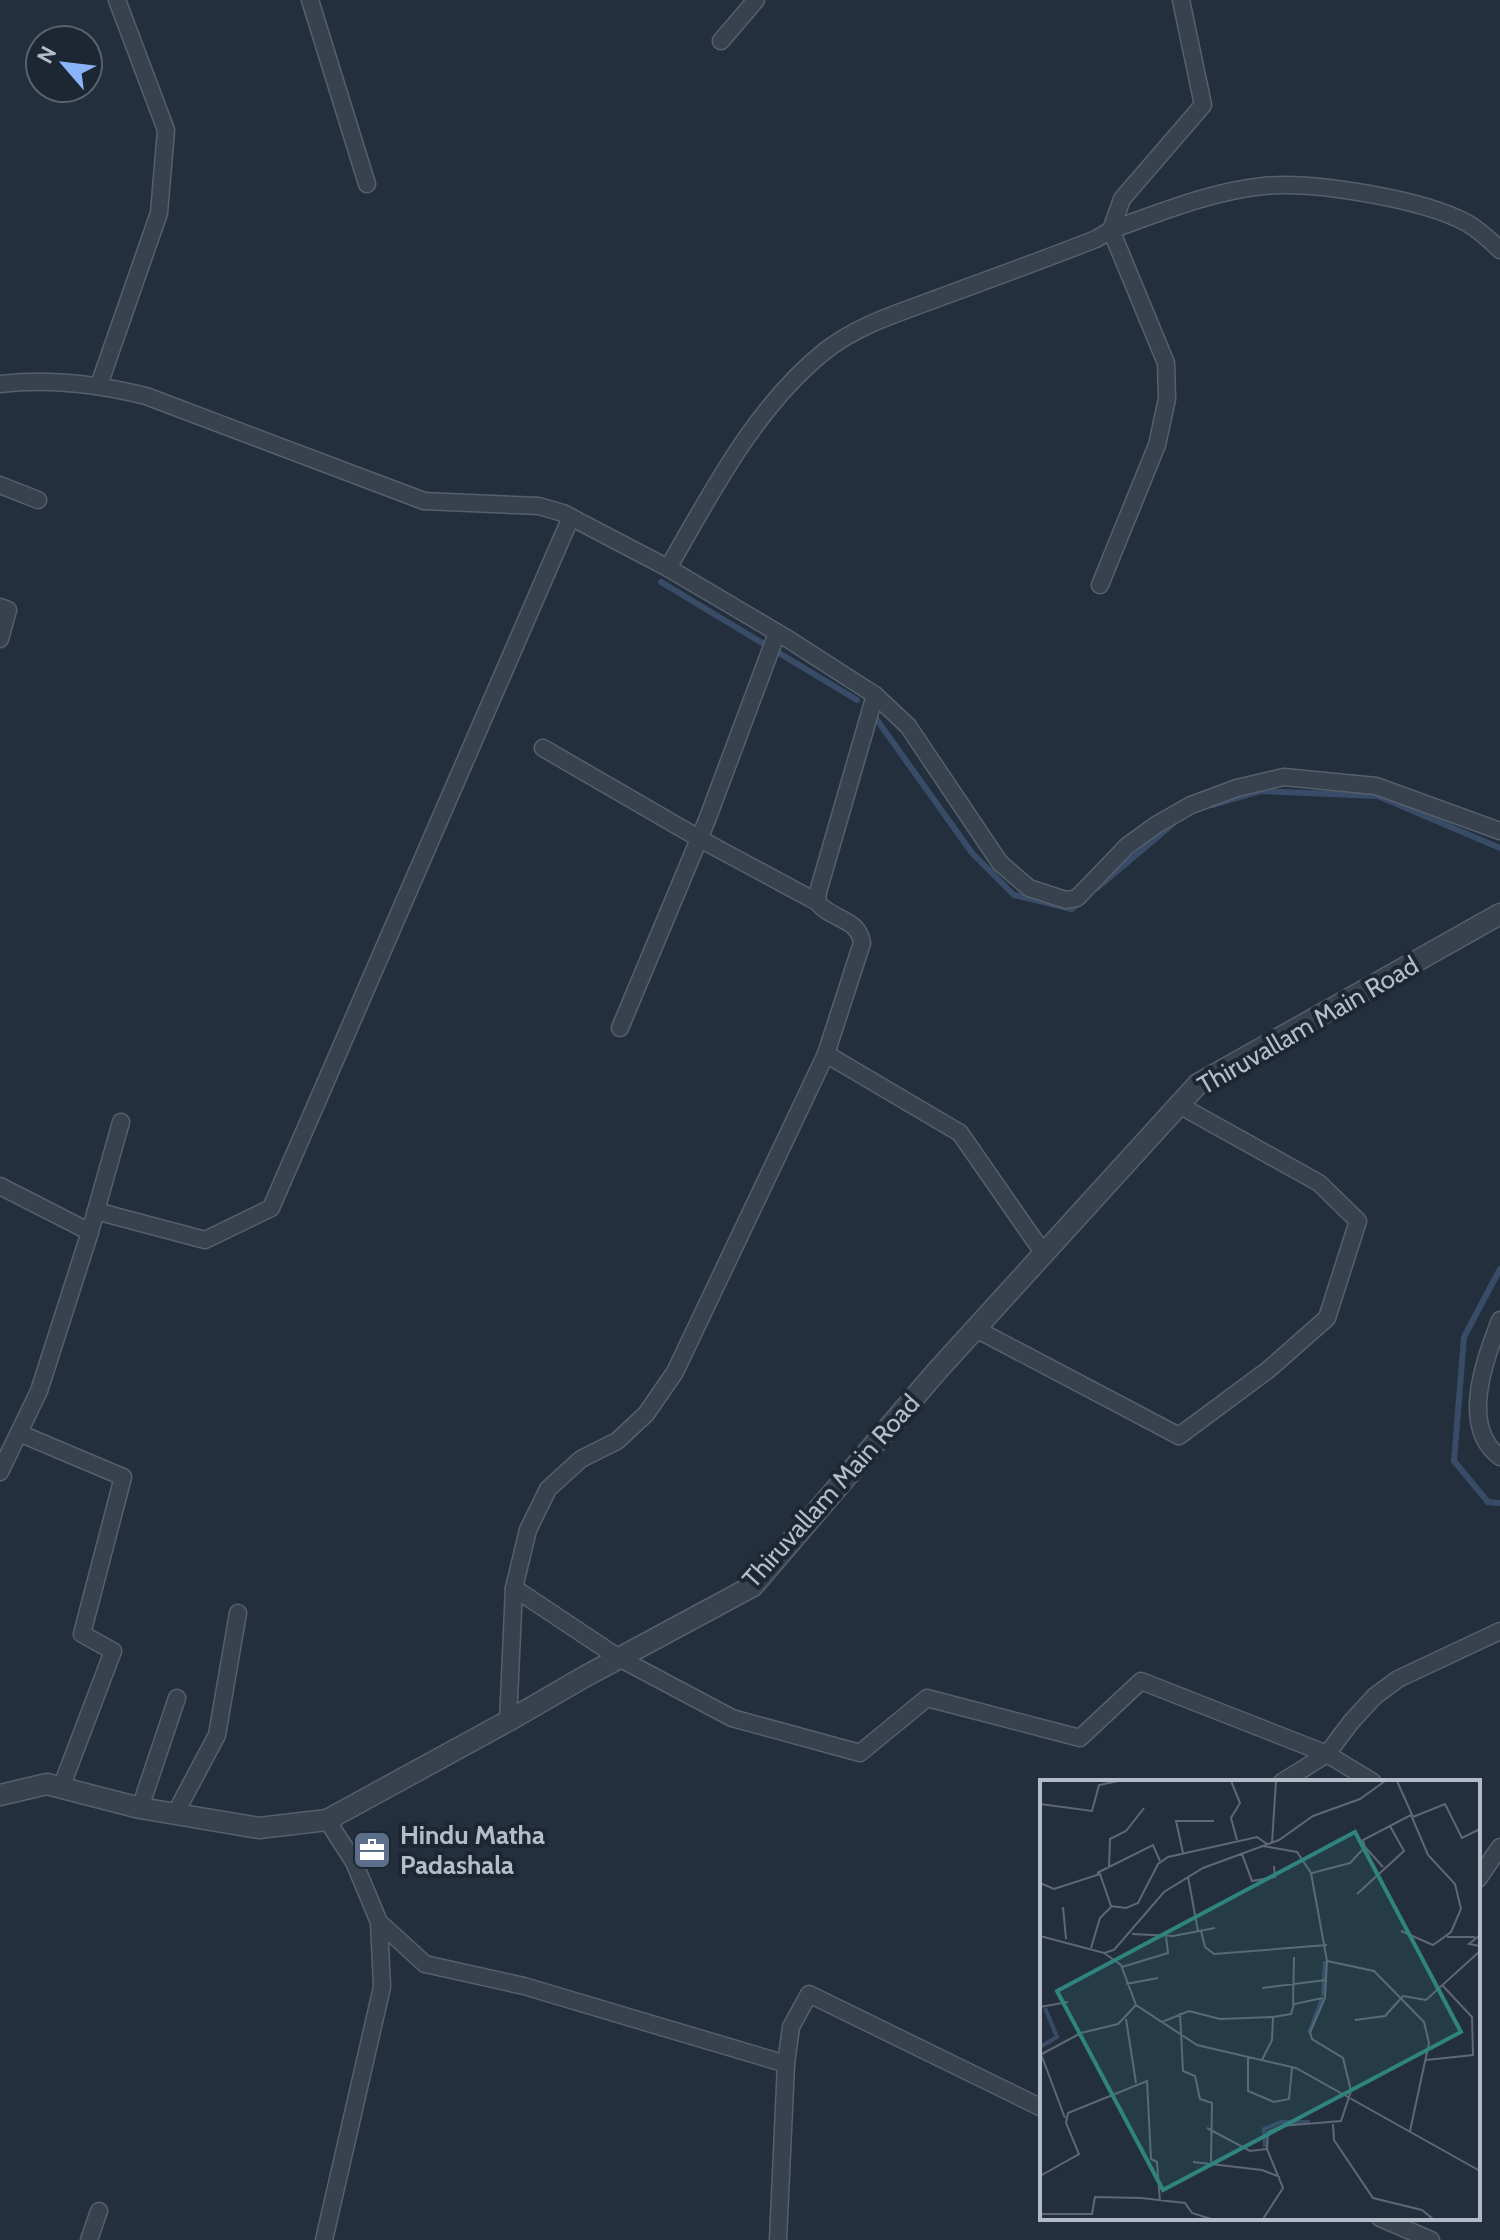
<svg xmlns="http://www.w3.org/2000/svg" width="1500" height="2240" font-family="Cabin,sans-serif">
<rect width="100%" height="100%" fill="#242f3e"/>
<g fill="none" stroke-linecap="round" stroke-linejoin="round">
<g stroke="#394c67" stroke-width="6">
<polyline points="661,582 857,700"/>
<polyline points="872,713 972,853 1014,895 1072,909 1079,903"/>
<polyline points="1212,805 1260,791 1378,796 1500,848"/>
<polyline points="1097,888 1174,823"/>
<polyline points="1500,1269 1464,1337 1454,1461 1488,1502 1500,1503"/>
</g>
<g stroke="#565f6c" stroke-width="19">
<g id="minor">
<polyline points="310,0 367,184"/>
<polyline points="721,41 756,0"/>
<path d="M0,384C49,378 98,384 146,396L424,501L539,506L563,513L668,568L788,639L875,695L908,726L1000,863L1029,888L1066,900L1077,898L1127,846L1156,825L1191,805L1237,788L1284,777L1376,786L1500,831"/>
<polyline points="99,385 159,213 166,130 117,0"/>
<polyline points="0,485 38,500"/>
<path d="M668,568C712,492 755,407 825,351C859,324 902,312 941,297C993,278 1045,259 1096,239L1111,230C1159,213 1212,191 1264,186C1313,181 1423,199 1467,223C1479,230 1490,240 1500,250"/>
<polyline points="1100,585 1157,445 1167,399 1166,363 1111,230 1122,199 1203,105 1181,0"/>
<polyline points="0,607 8,610 0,639"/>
<polyline points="543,748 700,839 817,902"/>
<polyline points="620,1028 707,820 777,633"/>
<polyline points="826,1054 960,1133 1044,1254"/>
<polyline points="0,1186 90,1232"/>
<polyline points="96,1211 205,1240 271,1208 571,517"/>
<path d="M1500,1320C1485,1360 1459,1426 1500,1457"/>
<polyline points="976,1329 1179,1436 1268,1370 1327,1318 1358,1221 1319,1183 1179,1105"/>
<polyline points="19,1433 123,1477 82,1634 113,1651 61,1788"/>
<polyline points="0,1472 39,1391 90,1232 121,1122"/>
<polyline points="514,1588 619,1658 732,1718 860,1753 927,1698 1080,1738 1141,1681 1327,1754 1373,1782"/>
<path d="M508,1721L514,1588L528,1530L548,1489L581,1459L617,1441L646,1414L675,1372L826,1054L862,943C859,918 831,920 817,902L818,892L875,695"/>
<polyline points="1282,1782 1327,1754 1351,1722 1375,1696 1398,1679 1500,1631"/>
<polyline points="140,1808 177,1698"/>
<polyline points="175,1814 217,1735 238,1613"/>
<polyline points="1478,1879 1500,1847"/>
<polyline points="379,1922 425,1964 524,1986 786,2064"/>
<polyline points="1380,2218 1431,2240"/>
<polyline points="89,2240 99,2211"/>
<polyline points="324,2240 382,1987 379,1922 354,1862 327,1820"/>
<polyline points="778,2240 786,2064 791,2027 809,1994 1042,2108"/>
</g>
</g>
<g stroke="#565f6c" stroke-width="23">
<polyline id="tertiary" points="0,1795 47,1784 140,1808 259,1828 327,1820 508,1721 584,1677 753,1586 937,1371 1198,1084 1500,914"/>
</g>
<use href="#minor" stroke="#38414e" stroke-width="16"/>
<use href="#tertiary" stroke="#38414e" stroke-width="20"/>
</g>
<defs>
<g id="office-square" transform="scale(2)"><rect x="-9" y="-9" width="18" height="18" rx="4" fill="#5c6f8a" stroke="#1d2633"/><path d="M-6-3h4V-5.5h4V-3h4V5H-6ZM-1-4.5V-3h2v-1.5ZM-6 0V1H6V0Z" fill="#fff"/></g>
</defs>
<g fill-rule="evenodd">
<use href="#office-square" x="372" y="1850"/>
</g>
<g text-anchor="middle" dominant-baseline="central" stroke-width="8" stroke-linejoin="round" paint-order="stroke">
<g font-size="26" fill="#b4bcc9" stroke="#1d2633">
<text transform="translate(1308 1025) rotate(-30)">Thiruvallam Main Road</text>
<text transform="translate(831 1491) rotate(-48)">Thiruvallam Main Road</text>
</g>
<g font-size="26" font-weight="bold" fill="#b4bcc9" stroke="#1d2633" text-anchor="start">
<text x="400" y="1835">Hindu Matha<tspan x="400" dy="30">Padashala</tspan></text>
</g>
</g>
<g transform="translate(1040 1780)">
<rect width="440" height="440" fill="#242f3e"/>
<path fill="none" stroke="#394c67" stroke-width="4" d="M283,216L285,181M269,253L282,219M0,267L17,257L5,228M225,367L224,349L241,342H270"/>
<path fill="none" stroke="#5e6776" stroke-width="2" d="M191,1L200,23L191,38L197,60M357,1L373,37L405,24L422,58L440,49M0,24L52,31L59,5L78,1M232,63L236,1M325,67L343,87M143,73L136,41H174M202,74L212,101L235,97L234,86M69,87L70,59L86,51L104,28M57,93L113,65L120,81M272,93L310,83L325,67L323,60L371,35L388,75L415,104L421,129L411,152L393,165L361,151M148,97L158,151M0,103L14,109L60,94L71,126L86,128L98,123L118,84L128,77L217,57L227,64M317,114L364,71L350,46M23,127L26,159M161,151L165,167L174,174L287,165M92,154L133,156L175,148M440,155L429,164L440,166M0,156L64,173L74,170L124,112L163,88L239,60L273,36L320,19L345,1M407,157H435M51,168L60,138L72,126M64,173L81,185L96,225L157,265L256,288L440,391M287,181L334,191L384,242L389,263L370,351M82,187L128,173L126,156M86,204L118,198M222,208L286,200M253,225L254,177M0,227L28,222M140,233L143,291L155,296L160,319L172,323L171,382M86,239L96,303M315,240L345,236L363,216L386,220L440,171M122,242L149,231L180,239L233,237L251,234L254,224L283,218M1,274L25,338M0,275L41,253L78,244L96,225M208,276V311L234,322L249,319L252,288M222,280L232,260L233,237M386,280L433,275L432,237L403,206M293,344L294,360L333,418L382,430L393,439M167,348L210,371L227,369M153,382L222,390L240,397M0,396L39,374L26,343L28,333L107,301L111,379L117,382L120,422M0,434H52L55,417L101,418L145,423L152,433L171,439M223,439L243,408L227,369L228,352L241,346L301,341L311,311L303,278L272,259L270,252L285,218L287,181L271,93L257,72L223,66"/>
<path fill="#308480" fill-opacity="0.15" stroke="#308480" stroke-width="4" d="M315,52L421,252L123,410L17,211Z"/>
<rect width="440" height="440" fill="none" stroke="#b4bcc9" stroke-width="4"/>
</g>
<g transform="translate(64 64) rotate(298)"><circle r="38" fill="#1d2633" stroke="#59626f" stroke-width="2"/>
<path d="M0-6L14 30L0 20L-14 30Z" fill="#8ab4f8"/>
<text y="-12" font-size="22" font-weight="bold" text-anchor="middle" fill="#b4bcc9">N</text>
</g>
</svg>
